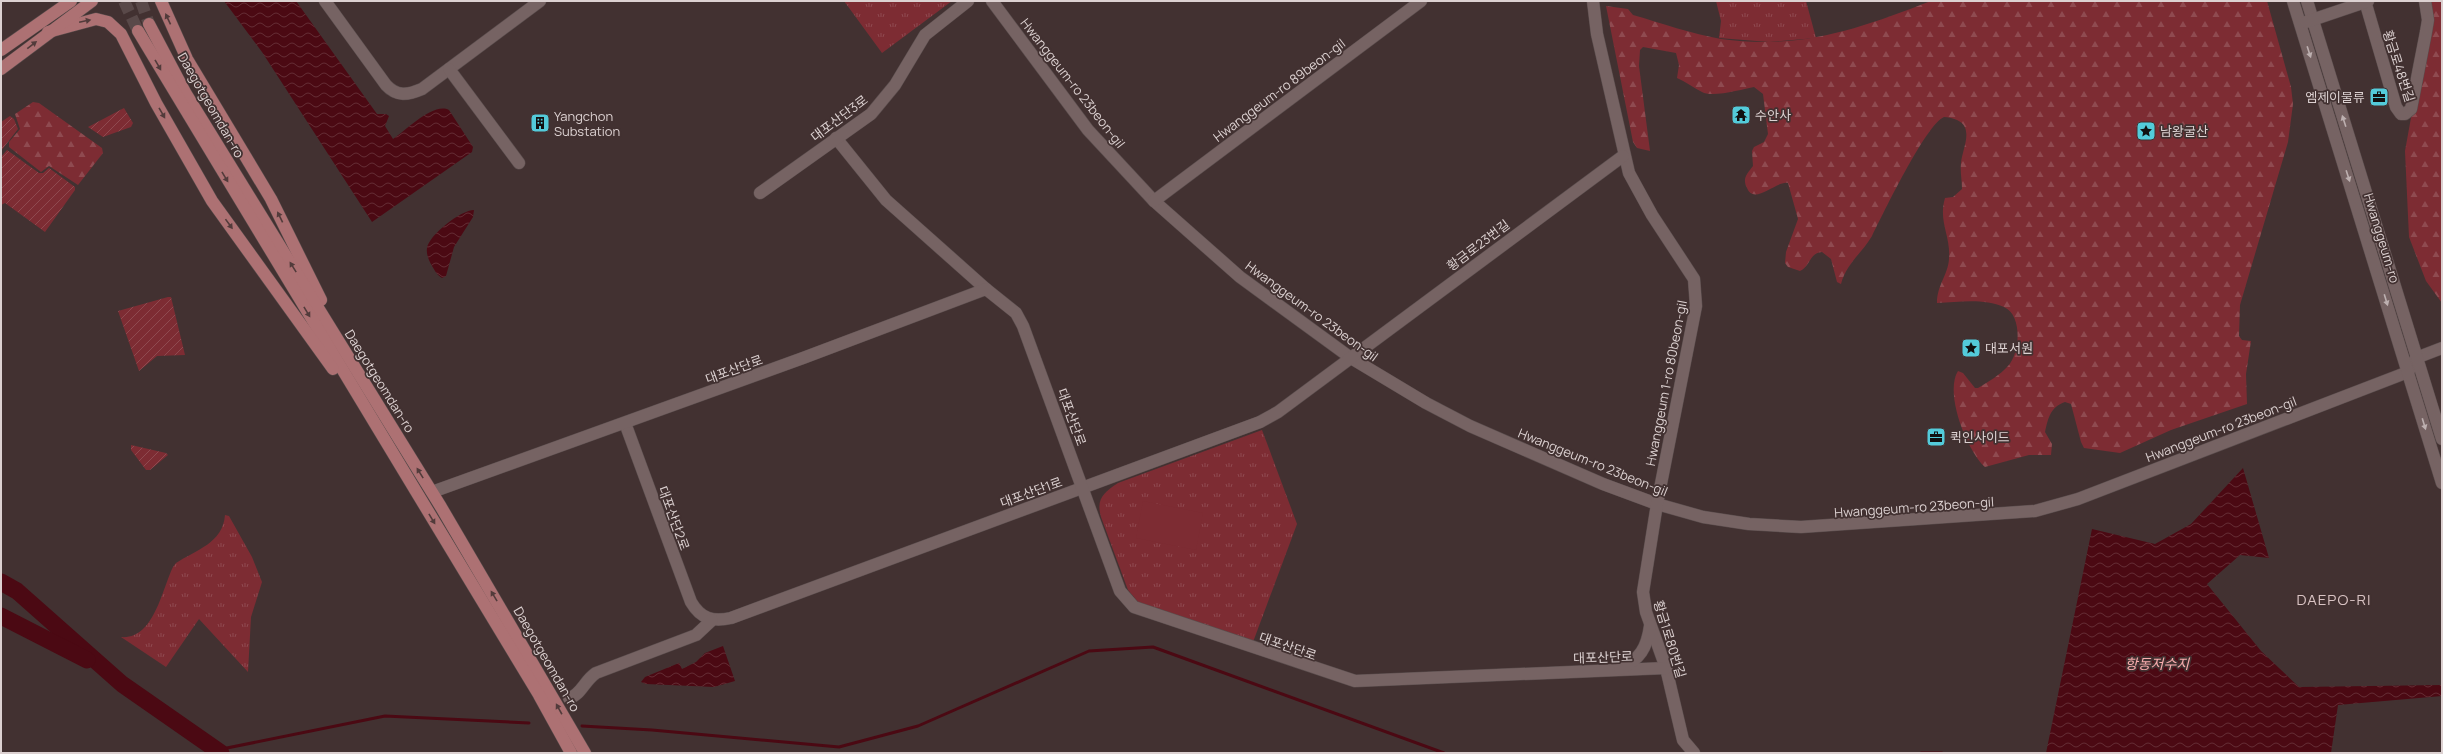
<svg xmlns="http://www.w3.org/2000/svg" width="2443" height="754" font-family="Manrope,'Noto Sans KR',sans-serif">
<defs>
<pattern id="grass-tufts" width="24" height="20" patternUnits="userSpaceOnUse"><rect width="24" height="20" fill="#7d2c33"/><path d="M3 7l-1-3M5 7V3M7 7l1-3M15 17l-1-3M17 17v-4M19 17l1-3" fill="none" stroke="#8f4a50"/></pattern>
<pattern id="forest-firs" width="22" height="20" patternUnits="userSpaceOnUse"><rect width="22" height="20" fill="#7d2c33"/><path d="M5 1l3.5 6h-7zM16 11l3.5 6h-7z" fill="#8f4a50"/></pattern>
<pattern id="garden-furrows" width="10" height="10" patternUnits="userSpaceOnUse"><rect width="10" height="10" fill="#7d2c33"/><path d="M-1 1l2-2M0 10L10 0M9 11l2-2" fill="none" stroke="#8f4a50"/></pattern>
<pattern id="water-waves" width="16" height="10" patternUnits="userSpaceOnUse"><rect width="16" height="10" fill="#4b0913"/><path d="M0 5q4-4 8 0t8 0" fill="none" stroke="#642c34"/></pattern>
</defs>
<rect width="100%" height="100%" fill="#423131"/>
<g fill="url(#grass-tufts)">
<polygon points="844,1 952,1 882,53"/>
<polygon points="1716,1 1806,1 1816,38 1769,42 1719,38 1721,21"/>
<path d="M1262,430L1297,524L1253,642L1138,602L1128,590L1101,517C1096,499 1103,493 1118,483Z"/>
<path d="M225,515L229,516L252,557L262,582L251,617L248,672L199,619L166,667L121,637C154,640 162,589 173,567L176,563C196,550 223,543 225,515Z"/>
</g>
<g fill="url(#forest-firs)">
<path d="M1931,1H2267L2291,87L2293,104L2288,142L2240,305L2239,336L2242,340L2251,341L2246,374L2247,404L2171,430L2120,453L2084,448L2081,442L2071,404L2065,402C2050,407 2048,419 2045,432L2052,444L2051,455H2029L1985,467C1967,451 1944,393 1958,371L1963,373L1975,388H1978C1988,382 2000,375 2008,366C2020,354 2023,315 2004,307C1984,298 1959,302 1937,303C1937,285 1948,275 1949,259C1951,236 1938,222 1945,198L1953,197L1962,189C1962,180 1960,172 1961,163C1963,145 1979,120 1944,117C1926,124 1883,214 1872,236C1862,253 1846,264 1841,284L1837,282L1831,259L1822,252C1809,253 1810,267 1800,271L1788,267L1785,263L1786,252L1798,219L1788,183C1777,180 1754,206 1747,188C1742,178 1747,174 1753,166L1752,151L1754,147L1764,142L1768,134L1763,94L1754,87C1743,89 1712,98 1702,92C1694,88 1686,82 1677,78L1679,65L1676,53L1643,47L1640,50L1639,66L1650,151L1637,148L1633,142L1606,6L1628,9L1633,15C1661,23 1692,34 1721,39C1801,50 1858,29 1931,1Z"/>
<polygon points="2424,1 2442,1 2442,303 2426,281 2409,237 2405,151 2429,18"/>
<polygon points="33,102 39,103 102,148 103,153 78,185 49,166 41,172 9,147 9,142 20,129 15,114"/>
</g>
<g fill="url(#garden-furrows)">
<polygon points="124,108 133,123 131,127 103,137 88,127"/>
<polygon points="10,116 14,119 18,129 1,151 1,122"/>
<polygon points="7,150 39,173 43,173 49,168 75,187 75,190 45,232 5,203 1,205 1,157"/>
<polygon points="168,297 171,297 185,355 157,356 139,371 118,311"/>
<polygon points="131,445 166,453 168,455 150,470 146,470 131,450"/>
</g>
<polygon fill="#7d2c33" points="1143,501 1203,513 1196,550 1136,538"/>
<g fill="url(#water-waves)">
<path d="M224,1H296L377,114H386L389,116L385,126L393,139C407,130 433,102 449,110L473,147L472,152L372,222L262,52Z"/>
<path d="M474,210L473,217L454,247L446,276L442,278C437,275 435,271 432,266C429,261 426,254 427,248C429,235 461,210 474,210Z"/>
<polygon points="2243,468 2269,558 2240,555 2207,584 2261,651 2299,687 2442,685 2442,696 2338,705 2331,753 2046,753 2092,529 2155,544 2191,524"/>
<polygon points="723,646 735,681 714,687 646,684 641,682 645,677 679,663 682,669 696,662 705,653"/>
</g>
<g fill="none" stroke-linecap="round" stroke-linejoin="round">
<g stroke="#4b0913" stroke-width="3">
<polyline points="582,726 652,730 839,747 918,726 1089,651 1153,647 1444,753"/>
<polyline points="217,750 385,716 529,723"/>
<polyline points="1921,753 1942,753"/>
</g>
<g stroke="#4b0913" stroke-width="17">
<polyline points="1,582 17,591 122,684 221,753"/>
<polyline points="1,616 87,660"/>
</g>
<g stroke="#594949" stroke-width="12" stroke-dasharray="12 6" stroke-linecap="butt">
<polyline points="124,1 138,31"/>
<polyline points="141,1 149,24"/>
</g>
<g stroke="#5a4d4d" stroke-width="13">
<g id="minor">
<path d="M325,1L386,85C397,97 408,95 422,89L540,1"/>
<polyline points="992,1 1088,130 1154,201 1240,277 1351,358 1426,403 1470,426 1603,484 1657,504 1703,517 1749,524 1801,527 2035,511 2078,499 2408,372 2416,358 2442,348"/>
<polyline points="1593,1 1597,34 1629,173 1652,215 1694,279 1696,306 1657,504 1643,592 1646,612 1666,668 1683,740 1694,753"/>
<polyline points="2293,1 2442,483"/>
<polyline points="2307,1 2442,439"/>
<polyline points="2365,1 2396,107 2401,114 2405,114 2411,109 2426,32 2428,20 2425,1"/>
<polyline points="2306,22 2368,1"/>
<polyline points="449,69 519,163"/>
<polyline points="836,138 886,200 986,289"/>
<polyline points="760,193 871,114 895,85 925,35 968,1"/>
<polyline points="1154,201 1421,1"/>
<path d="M625,423L691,602C701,619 713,622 731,618L1260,422L1278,412L1623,156"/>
<polyline points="432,492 803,358 986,289 1016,313 1023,326 1120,591 1134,607 1355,681 1666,668"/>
<path d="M1620,669C1640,659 1647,648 1650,626"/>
<path d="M569,698C581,695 584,681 596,673L696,635L712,620"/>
</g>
</g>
<g stroke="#5a4d4d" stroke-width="13">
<g id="major">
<polyline points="161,1 187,59 271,199 321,300"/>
<polyline points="149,24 186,94 441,507 585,753"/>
<polyline points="138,31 539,695 571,753"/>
<polyline points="48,32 96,19 108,22 121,34 156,103 212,201 333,369"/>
<polyline points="1,50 71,1"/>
<polyline points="1,69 92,1"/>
</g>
</g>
<use href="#minor" stroke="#766363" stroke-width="12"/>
<use href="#major" stroke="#ad7173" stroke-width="12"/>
</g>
<defs><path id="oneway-solid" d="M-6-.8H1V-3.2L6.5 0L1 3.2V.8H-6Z"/></defs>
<g fill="#523b3b">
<use href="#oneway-solid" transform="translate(168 19) rotate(-115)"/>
<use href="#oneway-solid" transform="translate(85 21) rotate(-12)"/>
<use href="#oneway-solid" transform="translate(32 45) rotate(-38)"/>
<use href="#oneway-solid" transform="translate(158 65) rotate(60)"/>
<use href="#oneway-solid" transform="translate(162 113) rotate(60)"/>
<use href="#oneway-solid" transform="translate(225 177) rotate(59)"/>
<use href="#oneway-solid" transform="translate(280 217) rotate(-116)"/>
<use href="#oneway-solid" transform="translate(229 224) rotate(54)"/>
<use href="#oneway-solid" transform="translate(293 267) rotate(-122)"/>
<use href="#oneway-solid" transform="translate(307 312) rotate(59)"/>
<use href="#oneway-solid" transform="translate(420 473) rotate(-122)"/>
<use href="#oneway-solid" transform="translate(432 519) rotate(59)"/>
<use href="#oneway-solid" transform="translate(494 596) rotate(-121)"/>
<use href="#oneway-solid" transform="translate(559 709) rotate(-119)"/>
</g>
<g fill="#bdb0b0">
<use href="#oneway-solid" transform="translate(2309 52) rotate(72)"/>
<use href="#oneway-solid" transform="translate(2344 121) rotate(-108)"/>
<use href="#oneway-solid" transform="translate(2348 176) rotate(72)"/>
<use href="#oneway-solid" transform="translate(2386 300) rotate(73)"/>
<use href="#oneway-solid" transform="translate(2424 424) rotate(73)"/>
</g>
<defs>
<g id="office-square" transform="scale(1)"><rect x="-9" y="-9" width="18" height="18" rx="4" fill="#53cbda" stroke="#423131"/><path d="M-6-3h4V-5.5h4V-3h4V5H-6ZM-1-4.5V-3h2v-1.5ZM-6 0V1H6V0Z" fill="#111"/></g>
<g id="temple-square" transform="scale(1)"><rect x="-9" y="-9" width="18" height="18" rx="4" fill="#53cbda" stroke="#423131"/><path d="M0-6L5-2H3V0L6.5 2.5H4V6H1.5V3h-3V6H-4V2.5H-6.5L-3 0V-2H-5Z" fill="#111"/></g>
<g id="building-square" transform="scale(1)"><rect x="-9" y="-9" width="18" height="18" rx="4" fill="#53cbda" stroke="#423131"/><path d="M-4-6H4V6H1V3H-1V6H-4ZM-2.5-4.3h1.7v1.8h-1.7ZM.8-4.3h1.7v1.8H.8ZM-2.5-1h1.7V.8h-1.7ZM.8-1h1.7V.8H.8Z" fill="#111"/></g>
<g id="sight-square" transform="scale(1)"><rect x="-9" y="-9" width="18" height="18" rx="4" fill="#53cbda" stroke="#423131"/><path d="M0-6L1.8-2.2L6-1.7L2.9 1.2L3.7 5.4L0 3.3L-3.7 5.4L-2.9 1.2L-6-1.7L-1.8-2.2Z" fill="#111"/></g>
</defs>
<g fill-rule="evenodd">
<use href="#office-square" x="2379" y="97"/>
<use href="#temple-square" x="1741" y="115"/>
<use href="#building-square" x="540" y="123"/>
<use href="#sight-square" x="2146" y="131"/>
<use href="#sight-square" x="1971" y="348"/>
<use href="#office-square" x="1936" y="437"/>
</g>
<g text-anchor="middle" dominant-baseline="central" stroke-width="3.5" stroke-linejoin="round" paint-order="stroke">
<g font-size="13" fill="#dcd1d1" stroke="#423131">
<text transform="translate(2399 66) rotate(72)">황금로48번길</text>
<text transform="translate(1073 83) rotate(52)">Hwanggeum-ro 23beon-gil</text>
<text transform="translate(1279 90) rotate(-37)">Hwanggeum-ro 89beon-gil</text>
<text transform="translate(211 105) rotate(60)">Daegotgeomdan-ro</text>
<text transform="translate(839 118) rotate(-37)">대포산단3로</text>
<text transform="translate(2382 238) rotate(73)">Hwanggeum-ro</text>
<text transform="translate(1478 245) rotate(-37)">황금로23번길</text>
<text transform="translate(1312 311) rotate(36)">Hwanggeum-ro 23beon-gil</text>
<text transform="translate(734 369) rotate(-20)">대포산단로</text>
<text transform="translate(380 381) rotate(58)">Daegotgeomdan-ro</text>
<text transform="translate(1666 383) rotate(-79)">Hwanggeum 1-ro 80beon-gil</text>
<text transform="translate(1072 417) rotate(70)">대포산단로</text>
<text transform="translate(2221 429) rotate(-21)">Hwanggeum-ro 23beon-gil</text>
<text transform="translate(1593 462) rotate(22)">Hwanggeum-ro 23beon-gil</text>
<text transform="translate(1031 492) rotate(-20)">대포산단1로</text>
<text transform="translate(1914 507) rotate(-4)">Hwanggeum-ro 23beon-gil</text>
<text transform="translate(674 518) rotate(70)">대포산단2로</text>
<text transform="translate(1670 639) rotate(73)">황금1로80번길</text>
<text transform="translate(1288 646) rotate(19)">대포산단로</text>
<text transform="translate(1603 657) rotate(-2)">대포산단로</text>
<text transform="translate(547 659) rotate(60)">Daegotgeomdan-ro</text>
</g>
<g font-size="13" fill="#dcd1d1" stroke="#423131" text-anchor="start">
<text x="2365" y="97" text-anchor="end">엠제이물류</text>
<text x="1755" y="115">수안사</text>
<text x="554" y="116">Yangchon<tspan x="554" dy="15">Substation</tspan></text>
<text x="2160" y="131">남왕굴산</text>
<text x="1985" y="348">대포서원</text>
<text x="1950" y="437">퀵인사이드</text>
</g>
<g font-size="14" font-style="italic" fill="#faaeaf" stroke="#423131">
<text x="2157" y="663">항동저수지</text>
</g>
<g font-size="15" letter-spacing="1" fill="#d9c3c3" stroke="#423131">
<text x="2334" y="599">DAEPO-RI</text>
</g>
</g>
<rect width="2443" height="754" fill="none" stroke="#dcd1d1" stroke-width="4"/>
</svg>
